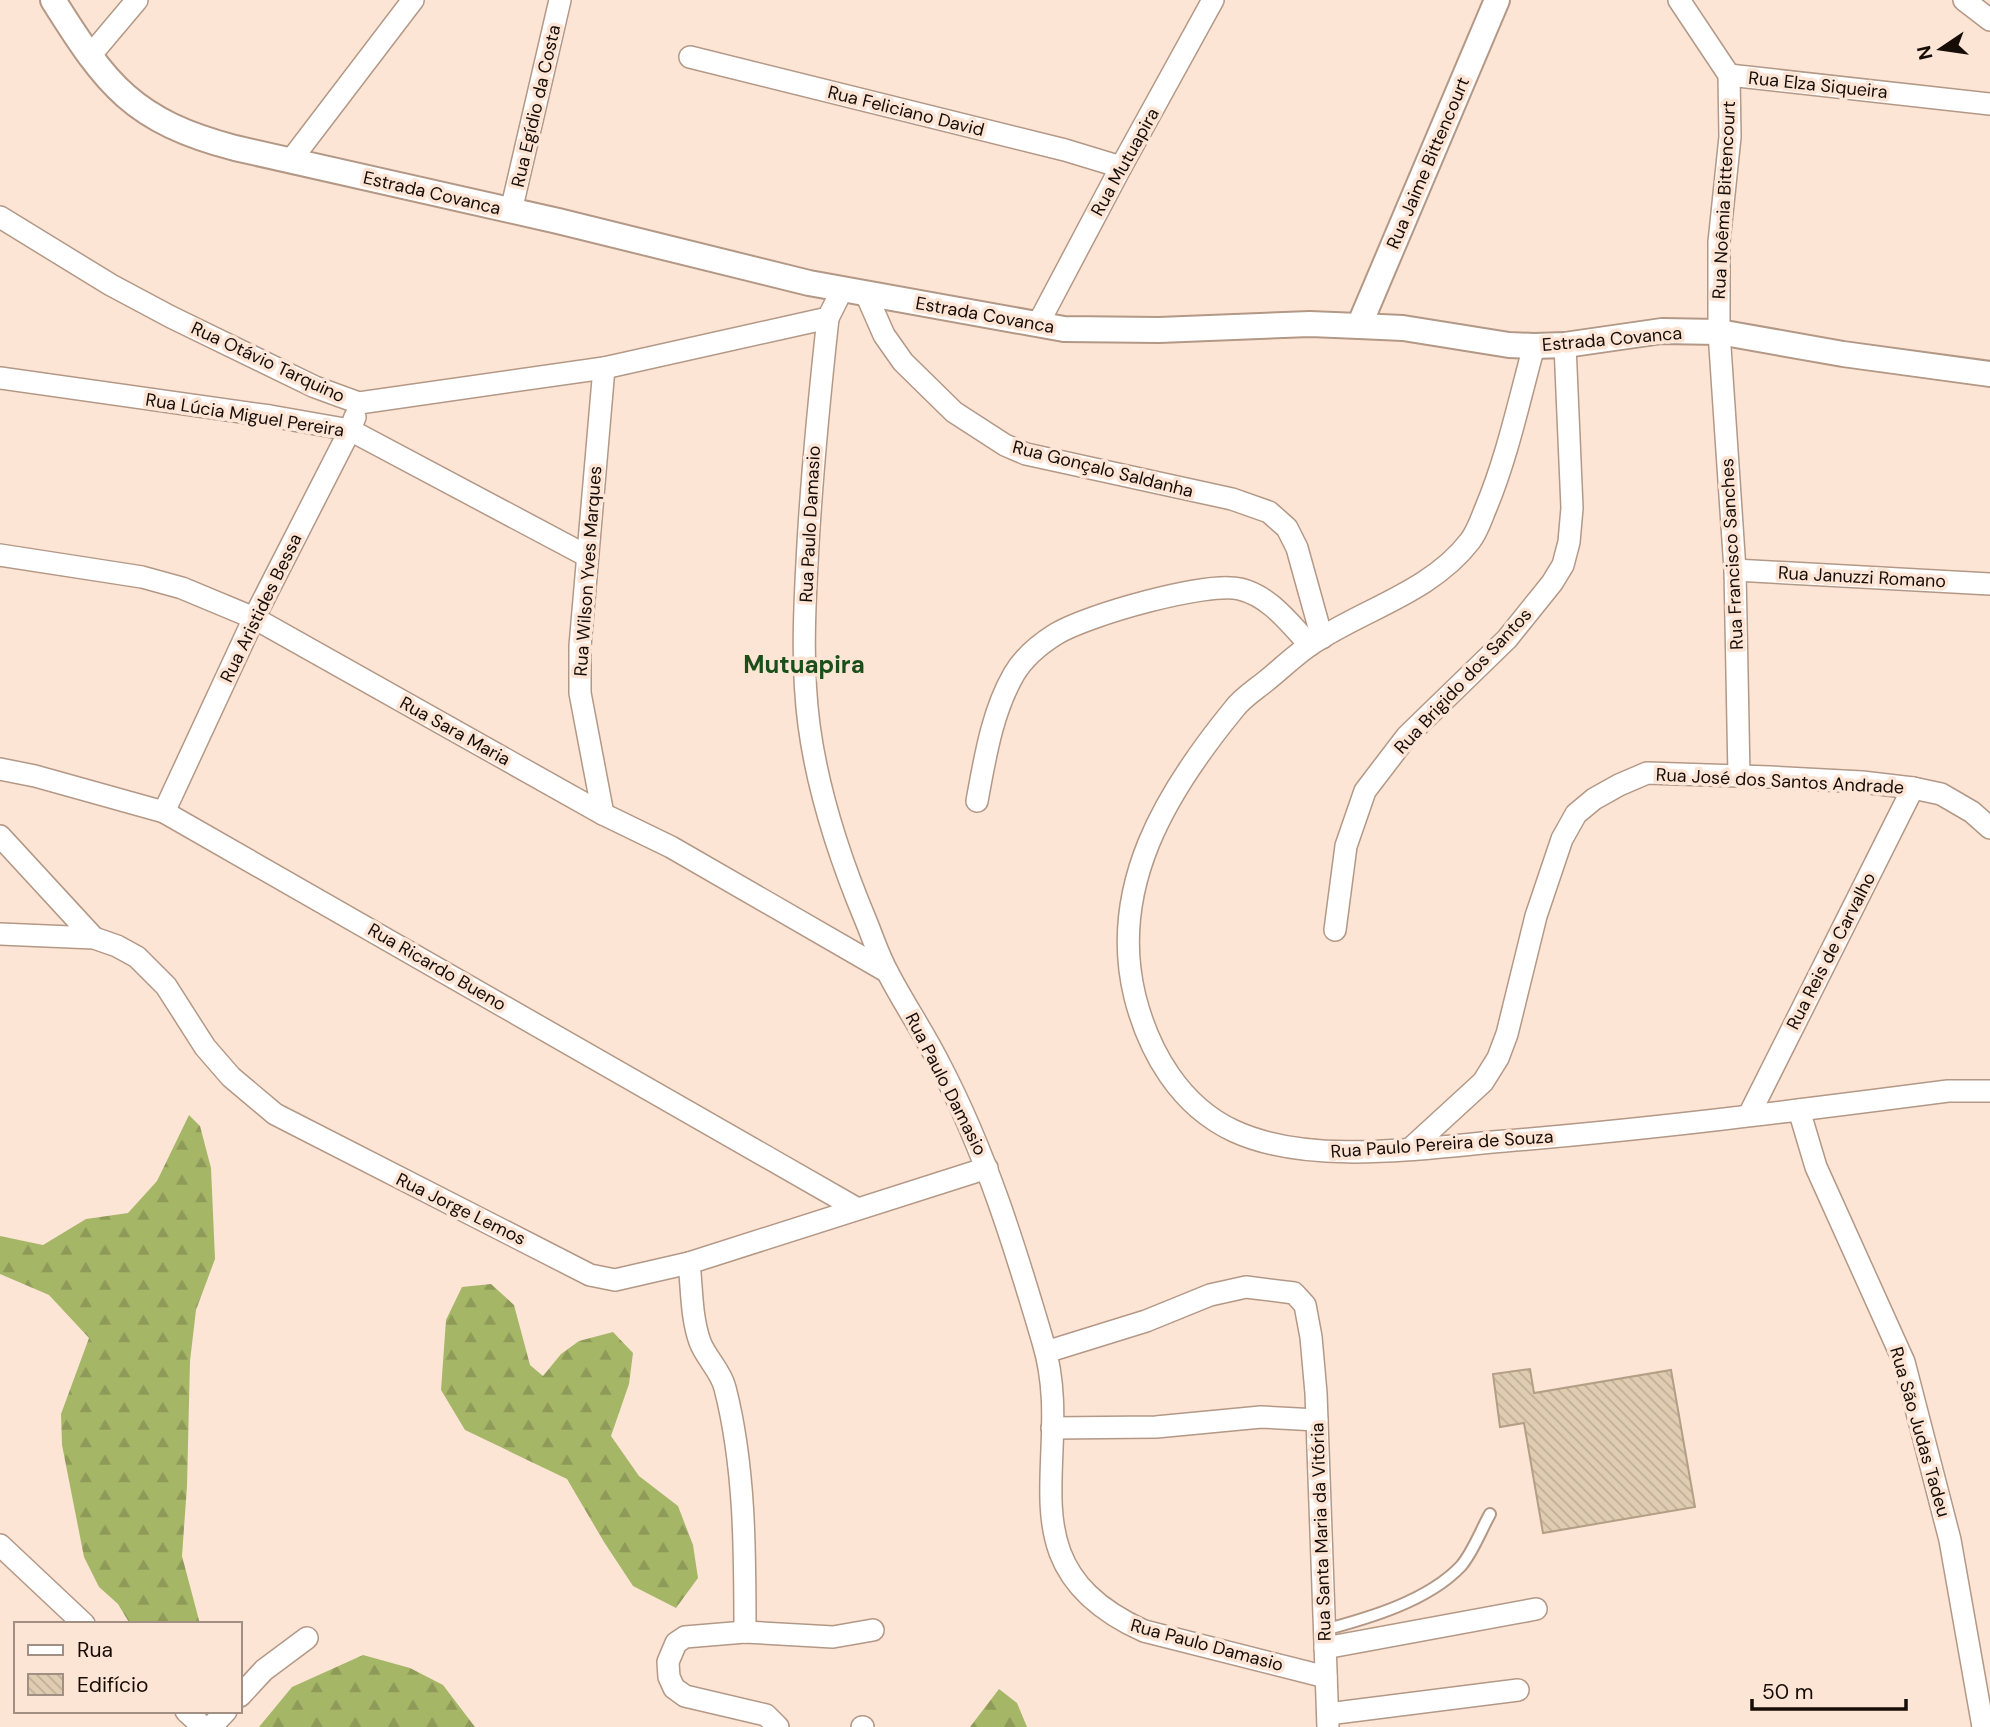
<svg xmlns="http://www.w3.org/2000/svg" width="1990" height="1727" font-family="'DM Sans',sans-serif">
<defs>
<pattern id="forest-firs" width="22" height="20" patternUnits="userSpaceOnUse" patternTransform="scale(1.75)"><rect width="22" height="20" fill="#a6b667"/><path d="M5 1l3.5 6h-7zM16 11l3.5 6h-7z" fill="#8e9b58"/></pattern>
<pattern id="building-back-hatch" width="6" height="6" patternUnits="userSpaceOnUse" patternTransform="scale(1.75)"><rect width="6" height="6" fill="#e0ccb1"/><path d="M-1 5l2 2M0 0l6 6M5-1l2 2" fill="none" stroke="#bfae97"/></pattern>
</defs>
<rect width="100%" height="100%" fill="#fde5d6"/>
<g fill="url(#forest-firs)">
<polygon points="189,1115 200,1126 211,1168 215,1259 196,1310 190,1361 187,1486 182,1556 200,1624 130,1624 118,1604 99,1587 84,1557 62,1445 61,1414 89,1338 49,1295 0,1274 0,1236 43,1245 86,1219 128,1213 157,1181"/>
<polygon points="491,1284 514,1305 530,1365 543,1376 561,1354 579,1341 613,1332 633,1353 629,1384 611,1436 639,1476 678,1506 693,1545 698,1578 676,1608 633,1586 604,1542 567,1479 465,1430 441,1390 446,1320 462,1287"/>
<polygon points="363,1655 410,1668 443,1685 475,1727 259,1727 292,1687"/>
<polygon points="999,1689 1017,1703 1027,1727 970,1727"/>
</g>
<polygon fill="url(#building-back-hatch)" stroke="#b29f86" stroke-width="2" points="1530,1369 1534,1393 1671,1370 1695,1507 1543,1533 1524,1423 1500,1427 1493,1374"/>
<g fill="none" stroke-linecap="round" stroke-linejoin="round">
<g stroke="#b39886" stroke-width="14">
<path id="service" d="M1324,1630C1369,1618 1428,1601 1461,1566C1473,1552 1481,1530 1490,1514"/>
</g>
<g stroke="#b39886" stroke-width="24">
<g id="minor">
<polyline points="1679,0 1729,75 1730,137 1719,242 1719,332 1735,570 1739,776"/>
<polyline points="1964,0 1990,20"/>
<polyline points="89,57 137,0"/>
<polyline points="690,57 1065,150 1121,167"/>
<polyline points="1729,75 1990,104"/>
<polyline points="291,160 413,0"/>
<polyline points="511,211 560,0"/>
<polyline points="0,217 111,285 171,317 315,387 359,403 604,368 828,318 842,290"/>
<polyline points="866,294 884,335 903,362 954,412 1005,445 1026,454 1232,499 1269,512 1287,528 1297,548 1322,638"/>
<path d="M828,318C819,400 811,481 807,563C804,618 802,671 809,725C818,793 840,859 866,921C873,938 879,957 888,973C904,1004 924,1033 940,1065C986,1153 1015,1247 1043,1342C1078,1457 996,1564 1144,1631L1326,1677"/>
<polyline points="1038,324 1121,167 1213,0"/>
<path d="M1534,346C1519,401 1507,458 1485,510C1481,520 1477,532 1470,541C1431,592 1364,609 1313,643C1296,654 1281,669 1266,681C1255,690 1242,698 1234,709C1166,792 1108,887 1135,997C1149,1052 1180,1106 1234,1131C1310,1166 1422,1148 1505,1141C1653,1129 1801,1110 1948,1091H1990"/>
<polyline points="0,378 270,416 350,430 587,556"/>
<polyline points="0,555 142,577 182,588 254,618 603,814 671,847 886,971"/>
<polyline points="1735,570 1990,584"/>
<polyline points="0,769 35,776 164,812 856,1208"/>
<path d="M977,801C985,758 992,712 1014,674C1024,657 1040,644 1056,634C1087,615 1207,581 1240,589C1270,596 1290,624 1310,645"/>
<polyline points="164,812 254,618 350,430 355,417"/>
<polyline points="603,814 580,693 580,646 604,368"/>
<polyline points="0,836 94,938"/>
<polyline points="1335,930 1346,846 1365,791 1407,736 1507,639 1552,583 1563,565 1569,542 1572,508 1565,345"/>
<polyline points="0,934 94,938 117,946 137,957 166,986 205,1047 231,1077 275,1114 590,1275 615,1280 689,1263 987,1168"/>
<polyline points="1799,1110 1816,1167 1904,1362 1950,1540 1983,1727"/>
<polyline points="1749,1115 1913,788"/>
<polyline points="1410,1149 1483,1082 1498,1058 1507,1034 1536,916 1562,839 1576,814 1594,799 1619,785 1647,773 1770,777 1862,782 1913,788 1941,794 1972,812 1990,828"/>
<path d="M689,1263C692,1288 691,1317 700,1342C706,1358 721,1371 725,1388C745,1466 745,1551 745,1632"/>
<polyline points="1046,1352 1146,1321 1210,1295 1246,1287 1294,1293 1305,1305 1311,1337 1316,1393 1328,1727"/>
<polyline points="1052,1428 1156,1427 1261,1417 1317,1420"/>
<polyline points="0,1545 84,1624"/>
<polyline points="1325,1648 1536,1609"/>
<polyline points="240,1696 264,1670 307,1638"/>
<polyline points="186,1711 203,1727"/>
<polyline points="1328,1714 1518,1690"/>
<polyline points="211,1727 226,1711"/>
<polyline points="778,1727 766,1715 685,1696 674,1688 669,1677 668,1662 676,1643 685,1637 745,1632 833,1637 873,1630"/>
<polyline points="862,1727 863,1727"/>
</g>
</g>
<g stroke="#b39886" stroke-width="28">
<g id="tertiary">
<path d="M53,0C107,86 133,121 235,148L558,221L809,283L1064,329L1159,330L1310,324L1359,326L1403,328L1509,345L1534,346L1565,345L1662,331L1719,332L1843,354L1990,374"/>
<polyline points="1359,326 1497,0"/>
</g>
</g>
<use href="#service" stroke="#fff" stroke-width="10"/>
<use href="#minor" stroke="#fff" stroke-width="21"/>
<use href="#tertiary" stroke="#fff" stroke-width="24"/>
</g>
<g text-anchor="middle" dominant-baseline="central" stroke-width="7" stroke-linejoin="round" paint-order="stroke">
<g font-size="18" fill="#160d07" stroke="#fde5d6">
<text transform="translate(1818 85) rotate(6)">Rua Elza Siqueira</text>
<text transform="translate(536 106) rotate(-77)">Rua Egídio da Costa</text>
<text transform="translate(906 111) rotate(14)">Rua Feliciano David</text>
<text transform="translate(1125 162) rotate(-61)">Rua Mutuapira</text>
<text transform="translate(1428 163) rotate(-67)">Rua Jaime Bittencourt</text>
<text transform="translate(432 193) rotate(13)">Estrada Covanca</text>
<text transform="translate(1724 200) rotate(-87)">Rua Noêmia Bittencourt</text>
<text transform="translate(985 315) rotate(10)">Estrada Covanca</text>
<text transform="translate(1612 339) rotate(-5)">Estrada Covanca</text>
<text transform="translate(268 362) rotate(25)">Rua Otávio Tarquino</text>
<text transform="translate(245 415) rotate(9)">Rua Lúcia Miguel Pereira</text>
<text transform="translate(1103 469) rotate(14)">Rua Gonçalo Saldanha</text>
<text transform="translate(810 524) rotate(-87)">Rua Paulo Damasio</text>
<text transform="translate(1732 554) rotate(-93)">Rua Francisco Sanches</text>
<text transform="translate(588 571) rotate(-86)">Rua Wilson Yves Marques</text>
<text transform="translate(1862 577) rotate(3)">Rua Januzzi Romano</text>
<text transform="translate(261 608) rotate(-64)">Rua Aristides Bessa</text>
<text transform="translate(1463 681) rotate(-47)">Rua Brigido dos Santos</text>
<text transform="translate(455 731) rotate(29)">Rua Sara Maria</text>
<text transform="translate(1780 781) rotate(3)">Rua José dos Santos Andrade</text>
<text transform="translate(1831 951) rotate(-63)">Rua Reis de Carvalho</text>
<text transform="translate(437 967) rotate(30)">Rua Ricardo Bueno</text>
<text transform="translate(946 1084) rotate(63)">Rua Paulo Damasio</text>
<text transform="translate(1442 1144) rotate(-4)">Rua Paulo Pereira de Souza</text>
<text transform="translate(461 1209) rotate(26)">Rua Jorge Lemos</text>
<text transform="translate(1920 1432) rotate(74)">Rua São Judas Tadeu</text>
<text transform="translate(1321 1532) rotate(-92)">Rua Santa Maria da Vitória</text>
<text transform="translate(1207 1645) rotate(15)">Rua Paulo Damasio</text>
</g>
<g font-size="24" font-weight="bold" fill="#1b4f1a" stroke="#fde5d6">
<text x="804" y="664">Mutuapira</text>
</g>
</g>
<rect x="14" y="1622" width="228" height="91" fill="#fde5d6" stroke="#a18f83" stroke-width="2"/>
<rect x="28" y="1645" width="35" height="10" fill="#ffffff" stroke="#a18f83" stroke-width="2"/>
<text x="77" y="1657" font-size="21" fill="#160d07">Rua</text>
<rect x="28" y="1674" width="35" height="21" fill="url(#building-back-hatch)" stroke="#a18f83" stroke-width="2"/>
<text x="77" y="1692" font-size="21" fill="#160d07">Edifício</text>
<g transform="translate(1941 49) rotate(257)" stroke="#fde5d6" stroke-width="5" paint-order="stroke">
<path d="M0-5L12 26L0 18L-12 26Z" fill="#160d07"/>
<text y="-10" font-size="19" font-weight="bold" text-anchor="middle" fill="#160d07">N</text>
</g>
<path d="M1752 1699v10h154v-10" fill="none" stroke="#160d07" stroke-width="3.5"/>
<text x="1762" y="1699" font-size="21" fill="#160d07" stroke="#fde5d6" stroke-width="5" paint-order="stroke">50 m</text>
</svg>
